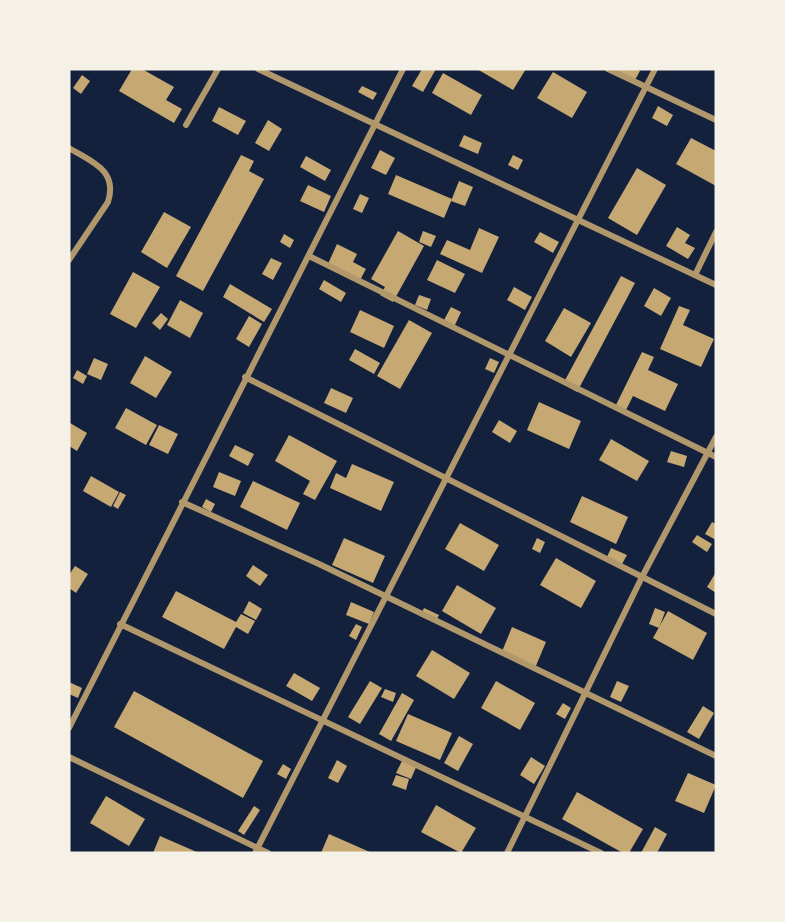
<svg xmlns="http://www.w3.org/2000/svg" width="785" height="922" font-family="Georgia,serif">
<rect width="100%" height="100%" fill="#14213d"/>
<g fill="#c6a872">
<polygon points="132,69 142,69 174,87 166,100 182,109 174,123 119,91"/>
<polygon points="422,69 436,69 423,92 412,86"/>
<polygon points="477,69 526,69 513,90"/>
<polygon points="613,69 637,69 640,71 635,80"/>
<polygon points="553,72 587,92 572,118 537,98"/>
<polygon points="443,73 482,95 471,115 432,93"/>
<polygon points="82,75 90,81 81,94 73,88"/>
<polygon points="362,86 377,93 373,100 358,92"/>
<polygon points="658,106 673,115 667,126 652,118"/>
<polygon points="219,107 246,121 238,135 212,121"/>
<polygon points="268,120 282,129 269,151 255,143"/>
<polygon points="464,135 482,143 478,154 459,146"/>
<polygon points="691,138 716,151 716,186 676,164"/>
<polygon points="380,150 395,158 386,175 371,168"/>
<polygon points="241,155 254,161 249,171 264,179 203,291 176,276"/>
<polygon points="513,155 523,160 518,170 508,165"/>
<polygon points="306,156 331,170 325,181 300,167"/>
<polygon points="637,168 666,185 637,235 608,218"/>
<polygon points="396,175 452,199 444,218 388,194"/>
<polygon points="459,181 473,187 465,206 451,201"/>
<polygon points="308,185 331,196 324,212 300,201"/>
<polygon points="360,194 369,198 362,213 353,209"/>
<polygon points="164,212 191,227 167,268 141,252"/>
<polygon points="677,227 690,235 685,243 695,248 688,259 666,246"/>
<polygon points="479,228 499,237 482,273 440,254 447,240 470,250"/>
<polygon points="398,231 424,246 393,302 380,295 385,287 371,279"/>
<polygon points="423,231 436,236 431,247 419,242"/>
<polygon points="540,232 559,242 553,253 534,242"/>
<polygon points="284,234 294,240 290,248 280,242"/>
<polygon points="337,244 357,254 353,262 366,269 359,282 327,266"/>
<polygon points="271,258 282,263 273,280 262,274"/>
<polygon points="437,260 465,274 455,293 427,280"/>
<polygon points="133,272 160,287 136,328 110,314"/>
<polygon points="621,276 635,283 577,392 563,384"/>
<polygon points="324,280 346,293 341,302 319,289"/>
<polygon points="230,284 272,309 264,322 223,297"/>
<polygon points="514,287 532,297 525,310 507,300"/>
<polygon points="654,288 671,298 661,316 644,306"/>
<polygon points="419,295 431,299 427,310 415,305"/>
<polygon points="180,300 203,313 190,338 167,325"/>
<polygon points="679,306 690,310 683,325 714,339 701,367 660,349"/>
<polygon points="451,307 461,312 454,327 443,322"/>
<polygon points="564,308 591,323 571,357 545,341"/>
<polygon points="360,310 394,326 384,348 350,332"/>
<polygon points="161,313 168,319 160,330 152,323"/>
<polygon points="249,316 262,324 249,347 236,339"/>
<polygon points="409,320 432,333 400,389 377,376"/>
<polygon points="355,349 380,363 374,374 349,360"/>
<polygon points="642,352 654,357 648,370 678,384 665,411 633,396 625,412 615,407"/>
<polygon points="145,356 172,372 156,398 130,383"/>
<polygon points="94,358 108,364 101,380 87,374"/>
<polygon points="490,358 499,362 494,373 485,369"/>
<polygon points="77,370 87,376 83,384 73,378"/>
<polygon points="331,388 353,398 346,413 324,403"/>
<polygon points="539,402 581,421 569,449 527,430"/>
<polygon points="126,408 157,425 146,445 115,428"/>
<polygon points="499,420 517,431 510,443 492,432"/>
<polygon points="70,423 87,433 77,451 69,446"/>
<polygon points="159,425 178,434 168,454 149,445"/>
<polygon points="289,435 337,461 315,500 303,494 310,481 275,461"/>
<polygon points="611,439 649,461 637,481 599,460"/>
<polygon points="235,445 254,454 248,466 229,456"/>
<polygon points="671,451 687,456 684,467 667,462"/>
<polygon points="352,464 394,482 381,511 330,488 336,473 346,478"/>
<polygon points="219,472 241,481 235,496 213,487"/>
<polygon points="91,476 119,492 111,507 83,491"/>
<polygon points="253,481 300,503 287,530 240,507"/>
<polygon points="120,492 126,495 118,509 113,506"/>
<polygon points="582,496 628,517 616,544 570,522"/>
<polygon points="206,499 215,504 211,512 202,507"/>
<polygon points="712,522 716,524 716,540 705,534"/>
<polygon points="460,523 499,545 484,571 445,549"/>
<polygon points="697,535 712,544 707,552 692,542"/>
<polygon points="344,538 385,556 373,583 332,565"/>
<polygon points="537,538 545,542 540,553 532,549"/>
<polygon points="611,548 627,555 622,564 607,557"/>
<polygon points="556,558 596,581 581,608 540,585"/>
<polygon points="253,565 268,575 260,586 246,576"/>
<polygon points="75,566 88,574 76,593 69,588 69,575"/>
<polygon points="716,572 716,593 707,587"/>
<polygon points="457,585 496,608 481,634 442,611"/>
<polygon points="176,591 236,622 241,614 255,621 248,634 236,627 224,649 162,617"/>
<polygon points="249,601 262,609 256,620 243,613"/>
<polygon points="351,602 374,612 369,624 346,615"/>
<polygon points="424,608 439,615 435,623 420,616"/>
<polygon points="655,608 665,612 659,628 649,624"/>
<polygon points="668,611 707,633 693,660 653,638"/>
<polygon points="356,624 362,627 356,640 349,636"/>
<polygon points="512,627 546,642 535,668 501,654"/>
<polygon points="432,650 470,673 454,699 416,676"/>
<polygon points="294,673 320,688 312,701 286,686"/>
<polygon points="370,681 382,688 360,724 348,717"/>
<polygon points="496,681 535,703 520,730 481,708"/>
<polygon points="617,681 629,686 621,702 610,697"/>
<polygon points="69,682 82,688 78,698 69,694"/>
<polygon points="385,689 396,693 393,702 381,697"/>
<polygon points="134,691 263,761 243,798 114,727"/>
<polygon points="402,693 414,700 391,741 379,734"/>
<polygon points="563,703 571,708 565,719 556,714"/>
<polygon points="703,706 714,713 699,739 687,732"/>
<polygon points="408,714 452,733 440,760 396,741"/>
<polygon points="459,736 473,744 458,771 444,763"/>
<polygon points="531,757 545,766 534,784 520,775"/>
<polygon points="403,759 417,765 411,779 396,773"/>
<polygon points="337,760 347,766 338,783 328,778"/>
<polygon points="283,764 291,769 286,779 277,774"/>
<polygon points="688,773 716,785 704,813 675,801"/>
<polygon points="396,775 409,779 406,790 392,785"/>
<polygon points="577,792 643,829 629,853 623,853 562,819"/>
<polygon points="106,796 145,819 129,846 90,823"/>
<polygon points="436,805 476,828 461,853 421,832"/>
<polygon points="254,806 260,810 244,835 238,831"/>
<polygon points="655,827 667,834 657,853 641,853"/>
<polygon points="329,834 372,853 321,853"/>
<polygon points="160,836 199,853 153,853"/>
</g>
<g fill="none" stroke-linecap="round" stroke-linejoin="round">
<g stroke="#b1986c" stroke-width="6">
<polyline points="258,69 716,285"/>
<polyline points="608,69 716,120"/>
<polyline points="186,125 218,69"/>
<path d="M69,148C92,162 118,170 108,202L69,260"/>
<polyline points="309,256 716,457"/>
<polyline points="695,275 716,232"/>
<polyline points="245,377 716,614"/>
<polyline points="182,502 319,564 716,756"/>
<polyline points="120,624 601,853"/>
<polyline points="69,728 403,69"/>
<polyline points="69,757 268,853"/>
<polyline points="255,853 655,69"/>
<polyline points="507,853 642,577 716,437"/>
</g>
</g>
<rect width="785" height="922" fill="none" stroke="#f6f1e7" stroke-width="141"/>
</svg>
